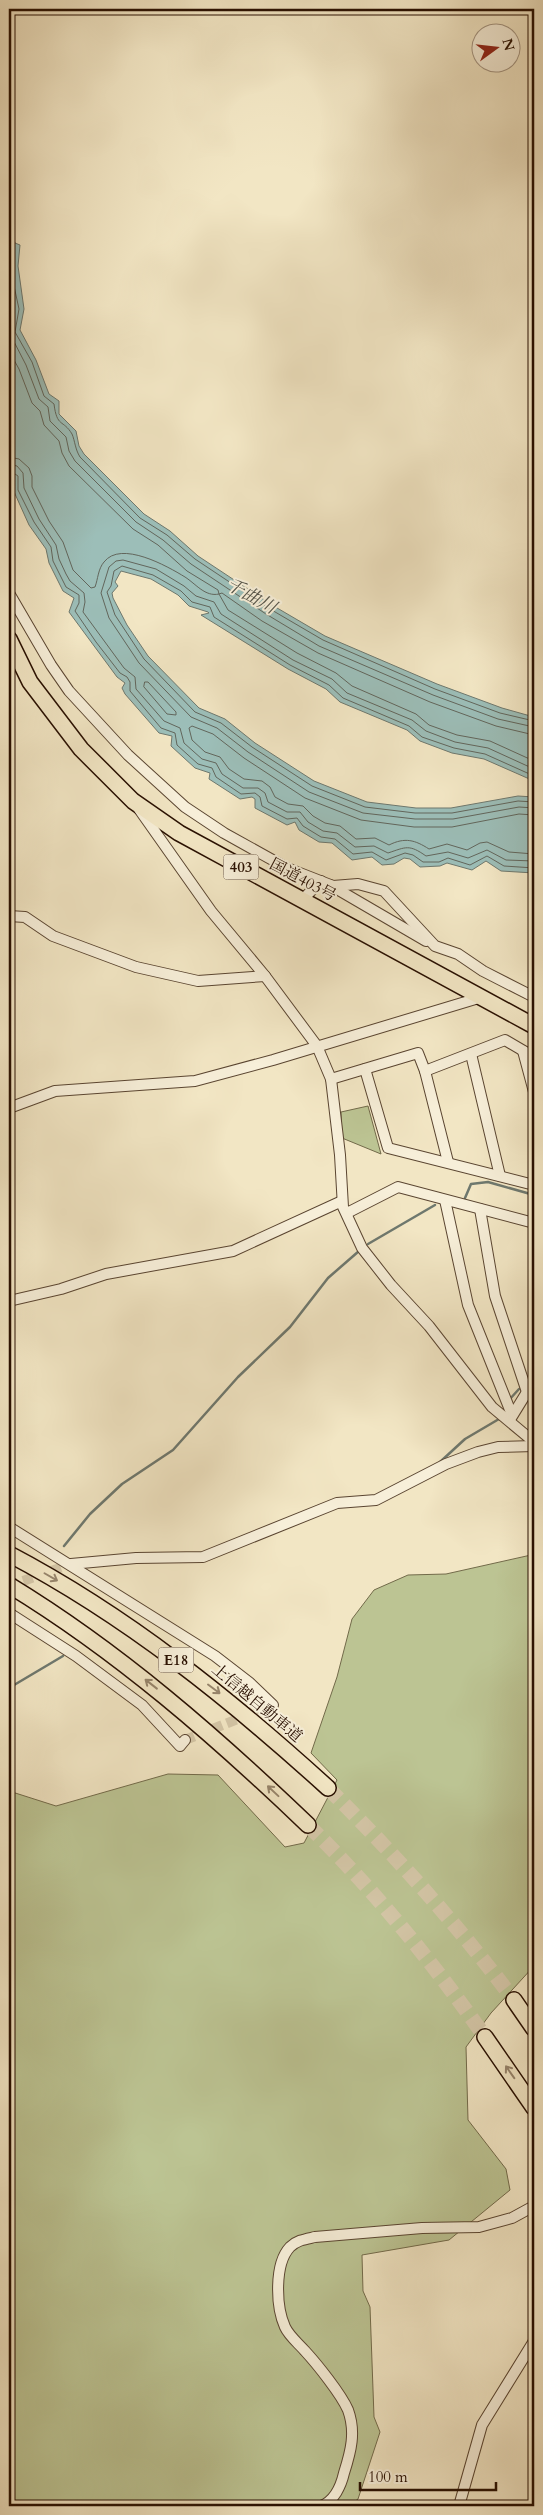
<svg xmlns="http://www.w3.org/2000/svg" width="543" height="2515" font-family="Cardo,'Noto Serif JP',serif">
<rect width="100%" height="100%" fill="#f2e6c4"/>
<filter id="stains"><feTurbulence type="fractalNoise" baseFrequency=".004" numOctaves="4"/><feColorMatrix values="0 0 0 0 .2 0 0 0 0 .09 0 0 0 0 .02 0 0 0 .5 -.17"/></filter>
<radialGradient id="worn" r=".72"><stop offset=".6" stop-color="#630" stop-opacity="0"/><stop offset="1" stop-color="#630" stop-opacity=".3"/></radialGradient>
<g fill="#bcc493" stroke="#726a4a">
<polygon points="368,1106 381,1154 342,1138 341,1112"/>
<polygon points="534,1549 534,1966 491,2013 466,2047 468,2120 506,2169 510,2190 449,2240 362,2255 363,2291 370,2307 374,2417 380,2432 358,2499 349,2506 9,2506 9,1791 56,1806 168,1774 218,1775 285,1847 304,1843 337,1780 311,1753 337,1677 352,1619 374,1590 408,1575 446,1574 531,1555"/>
</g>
<polygon fill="#9cbeb8" stroke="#6e786e" points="9,229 15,243 20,245 18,266 24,309 20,330 36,360 49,394 59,401 59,414 76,431 79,446 84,454 144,514 170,531 198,556 272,605 325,636 437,684 502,708 534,717 534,781 484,759 452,753 420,741 407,730 340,702 326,689 288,669 201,615 209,613 208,612 189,606 178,595 151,579 121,571 115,582 118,586 112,593 113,598 127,625 148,656 199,708 225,719 255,743 314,781 367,802 416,808 451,808 518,796 534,797 534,873 501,871 486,861 472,870 447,863 440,866 420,867 410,859 404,858 394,864 382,865 372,857 352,860 332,843 319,842 299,830 295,822 287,825 255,808 255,799 252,797 240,799 209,779 210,773 195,768 171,746 172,736 159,733 125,694 122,688 125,683 117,677 69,612 74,598 63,591 49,563 46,549 29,525 11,485 14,479 9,473"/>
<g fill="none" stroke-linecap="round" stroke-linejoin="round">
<g stroke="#62665c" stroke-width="1">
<path d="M9,243L14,249V286L19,309L15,332L32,362L44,396L54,404C57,428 63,419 72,434C75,441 75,449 80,457L140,518L167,535L195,559L270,609L323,640L435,689L500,713L534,721"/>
<polyline points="9,332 26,365 39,399 48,407 50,421 66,437 69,451 75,461 136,522 163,540 191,564 266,614 319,646 433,695 498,719 534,727"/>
<path d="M9,351L19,369L32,403L40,411L44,425L59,441L62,453L69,466L133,529L158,545L187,571L218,590L219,594C205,597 196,584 185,577C167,566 121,540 104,562C98,569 98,579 95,587L91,588L73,570L63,542L49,521L32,487V476L29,468L19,459L9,457"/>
<path d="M9,464L17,466L23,473L24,488L39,519L56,545L59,559L66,574L70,581L84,593L85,602L83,612L124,668L135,677L136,689L164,721L180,728L184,743L202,759L216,763L222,774L243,788H258L265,793L268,802L287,812H300L308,822L323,831L337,833L355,847L374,846L388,853C406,847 409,844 426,856L448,852L468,858L487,850L506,860L534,861"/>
<polyline points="9,470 18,476 18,490 34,522 51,547 53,561 66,587 79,595 79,603 75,611 96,642 120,673 127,677 130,682 130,691 161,728 175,733 177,745 198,764 212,768 216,777 241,794 255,793 260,797 262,806 287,819 297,818 303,826 321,837 335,839 353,854 372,852 386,860 405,853 413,855 423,862 439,862 448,858 470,865 487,856 504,866 534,868"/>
<polygon points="145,682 148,682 176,712 176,715 167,714 144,687"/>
<polyline points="534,735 496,726 430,702 318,653 262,621 222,593 219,594 228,610 297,653 336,673 352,686 416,714 429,725 457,735 490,741 534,761"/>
<polyline points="534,769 488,748 455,742 426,731 412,720 347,693 332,679 293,660 221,614 214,602 196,596 184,586 156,569 123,560 116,561 109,567 101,593 109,618 139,663 191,717 217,728 248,752 309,792 363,813 415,819 453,819 519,807 534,808"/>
<polyline points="534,776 485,754 454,748 422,737 409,726 343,698 329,685 290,665 214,617 210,607 192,602 181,591 153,575 122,566 114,571 111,586 107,592 115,615 144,659 195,712 221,723 252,747 312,786 365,807 415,813 452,813 518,801 534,802"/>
<path d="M534,815L519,814L452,827H414L361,820L305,798L244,758L213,734L192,726L189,728L192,740L205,752L220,757L229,769L244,779L262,781L270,787L275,797L288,804L303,806L313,816L325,823L340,826L356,839L375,838L389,845C405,837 415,840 429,849L447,844L467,850L480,843L487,842L509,852L534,854"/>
</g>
<g stroke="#6e786e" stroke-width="2.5">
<polyline points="465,1198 471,1184 488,1182 534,1195"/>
<polyline points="368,1244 435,1205"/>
<polyline points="533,1378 534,1377"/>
<polyline points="509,1400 519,1389"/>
<polyline points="440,1462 465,1439 499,1419"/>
<polyline points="64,1546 90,1514 122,1484 173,1450 238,1377 290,1327 328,1278 359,1251"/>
<polyline points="9,1688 63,1656"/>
</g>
<g stroke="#d4c6a7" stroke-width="10" stroke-dasharray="10 5" stroke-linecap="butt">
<polyline points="9,1586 71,1564"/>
<polyline points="185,1740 273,1705"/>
</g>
<g stroke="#d4c6a7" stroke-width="15" stroke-dasharray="15 8" stroke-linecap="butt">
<path d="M328,1788C395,1855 457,1924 514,2000"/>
<path d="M308,1825C374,1890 431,1960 485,2037"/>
</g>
<g stroke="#5a4531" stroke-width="12">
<g id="minor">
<polyline points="9,593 51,665 69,691 128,755 185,807 224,833 287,868 333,886 358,884 384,891 435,946 458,954 483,971 534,997"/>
<polyline points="139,809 211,911 265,976 317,1046 331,1079 340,1155 343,1207 362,1248 391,1285 429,1326 492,1407 534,1442"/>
<polyline points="330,885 426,941"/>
<polyline points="302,900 321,881"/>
<polyline points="9,916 25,917 53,936 136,967 198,981 265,976"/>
<polyline points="523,1051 534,1092"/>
<polyline points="471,1054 500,1176"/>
<polyline points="365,1069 388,1148 534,1185"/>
<polyline points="425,1071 448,1162"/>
<polyline points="331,1079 418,1053 425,1071 505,1040 534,1057"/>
<polyline points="9,1108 55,1091 195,1081 273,1060 482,997"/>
<polyline points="445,1200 468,1305 512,1415"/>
<polyline points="480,1209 495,1296 527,1392"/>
<polyline points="347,1213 398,1187 534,1223"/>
<polyline points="9,1301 61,1289 106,1274 233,1251 342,1201"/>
<polyline points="511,1418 527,1392 534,1389"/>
<polyline points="9,1527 215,1656 250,1683 273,1705"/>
<polyline points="71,1564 136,1558 203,1557 337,1503 376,1500 446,1464 478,1452 498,1447 534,1446"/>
<polyline points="9,1613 76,1656 142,1705 180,1746 185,1740"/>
<path d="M321,2506C334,2501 341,2486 344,2473C351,2451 356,2432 348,2410C341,2394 317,2364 305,2351C299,2344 289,2336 285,2327C276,2307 274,2264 290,2247C297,2240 306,2239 315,2237L422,2228L479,2227L512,2218L534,2206"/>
<polyline points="459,2506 482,2425 534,2341"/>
</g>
</g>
<g stroke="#280f00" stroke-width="18">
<g id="highway">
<polyline points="9,639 30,682 81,749 133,801 179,833 534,1026"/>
<path d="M9,1554C127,1616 230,1699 328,1788"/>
<path d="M9,1585C119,1652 215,1736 308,1825"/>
<polyline points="514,2000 534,2029"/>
<polyline points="485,2037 534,2108"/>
</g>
</g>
<use href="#minor" stroke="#f7efd9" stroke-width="10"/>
<use href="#highway" stroke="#f2e6c4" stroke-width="15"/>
</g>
<defs><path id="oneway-shaft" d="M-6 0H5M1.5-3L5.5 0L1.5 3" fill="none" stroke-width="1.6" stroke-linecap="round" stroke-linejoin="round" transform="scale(1.25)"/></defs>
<g stroke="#97856c">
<use href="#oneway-shaft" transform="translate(51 1577) rotate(30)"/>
<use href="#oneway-shaft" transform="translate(151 1684) rotate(-142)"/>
<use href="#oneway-shaft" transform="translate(214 1689) rotate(37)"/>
<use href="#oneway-shaft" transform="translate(273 1791) rotate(-137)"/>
<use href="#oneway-shaft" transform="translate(510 2072) rotate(-125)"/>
</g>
<g text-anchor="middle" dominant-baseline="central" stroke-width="4" stroke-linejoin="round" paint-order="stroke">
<g fill="#f7efd9" stroke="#665241" stroke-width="1">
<rect x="223.5" y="854.5" width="35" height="25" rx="4"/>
<rect x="158.5" y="1647.5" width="35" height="25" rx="4"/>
</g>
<g font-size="15" font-weight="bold" fill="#280f00">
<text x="241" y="867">403</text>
<text x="176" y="1660">E18</text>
</g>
<g font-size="16" fill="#280f00" stroke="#f7efd9">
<text transform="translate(303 880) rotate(28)">国道403号</text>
<text transform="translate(257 1703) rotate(40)">上信越自動車道</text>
</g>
<g font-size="18" font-style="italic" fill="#56554a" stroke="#f7efd9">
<text transform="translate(251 596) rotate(29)">千曲川</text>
</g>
</g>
<rect width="543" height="2515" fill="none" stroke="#f2e6c4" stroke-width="30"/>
<rect x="10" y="10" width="523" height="2495" fill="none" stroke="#280f00" stroke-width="2.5"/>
<rect x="15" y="15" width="513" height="2485" fill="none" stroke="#280f00"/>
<g transform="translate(496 48) rotate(75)"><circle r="24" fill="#f7efd9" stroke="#a49582"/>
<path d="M0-4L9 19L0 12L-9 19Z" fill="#8f2418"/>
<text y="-8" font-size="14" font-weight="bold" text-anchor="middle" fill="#280f00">N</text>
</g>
<path d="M360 2482v8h136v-8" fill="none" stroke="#280f00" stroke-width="2.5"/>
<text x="368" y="2482" font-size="15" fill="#280f00" stroke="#f7efd9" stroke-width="4" paint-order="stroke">100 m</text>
<rect width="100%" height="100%" filter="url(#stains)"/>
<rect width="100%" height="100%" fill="url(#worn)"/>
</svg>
